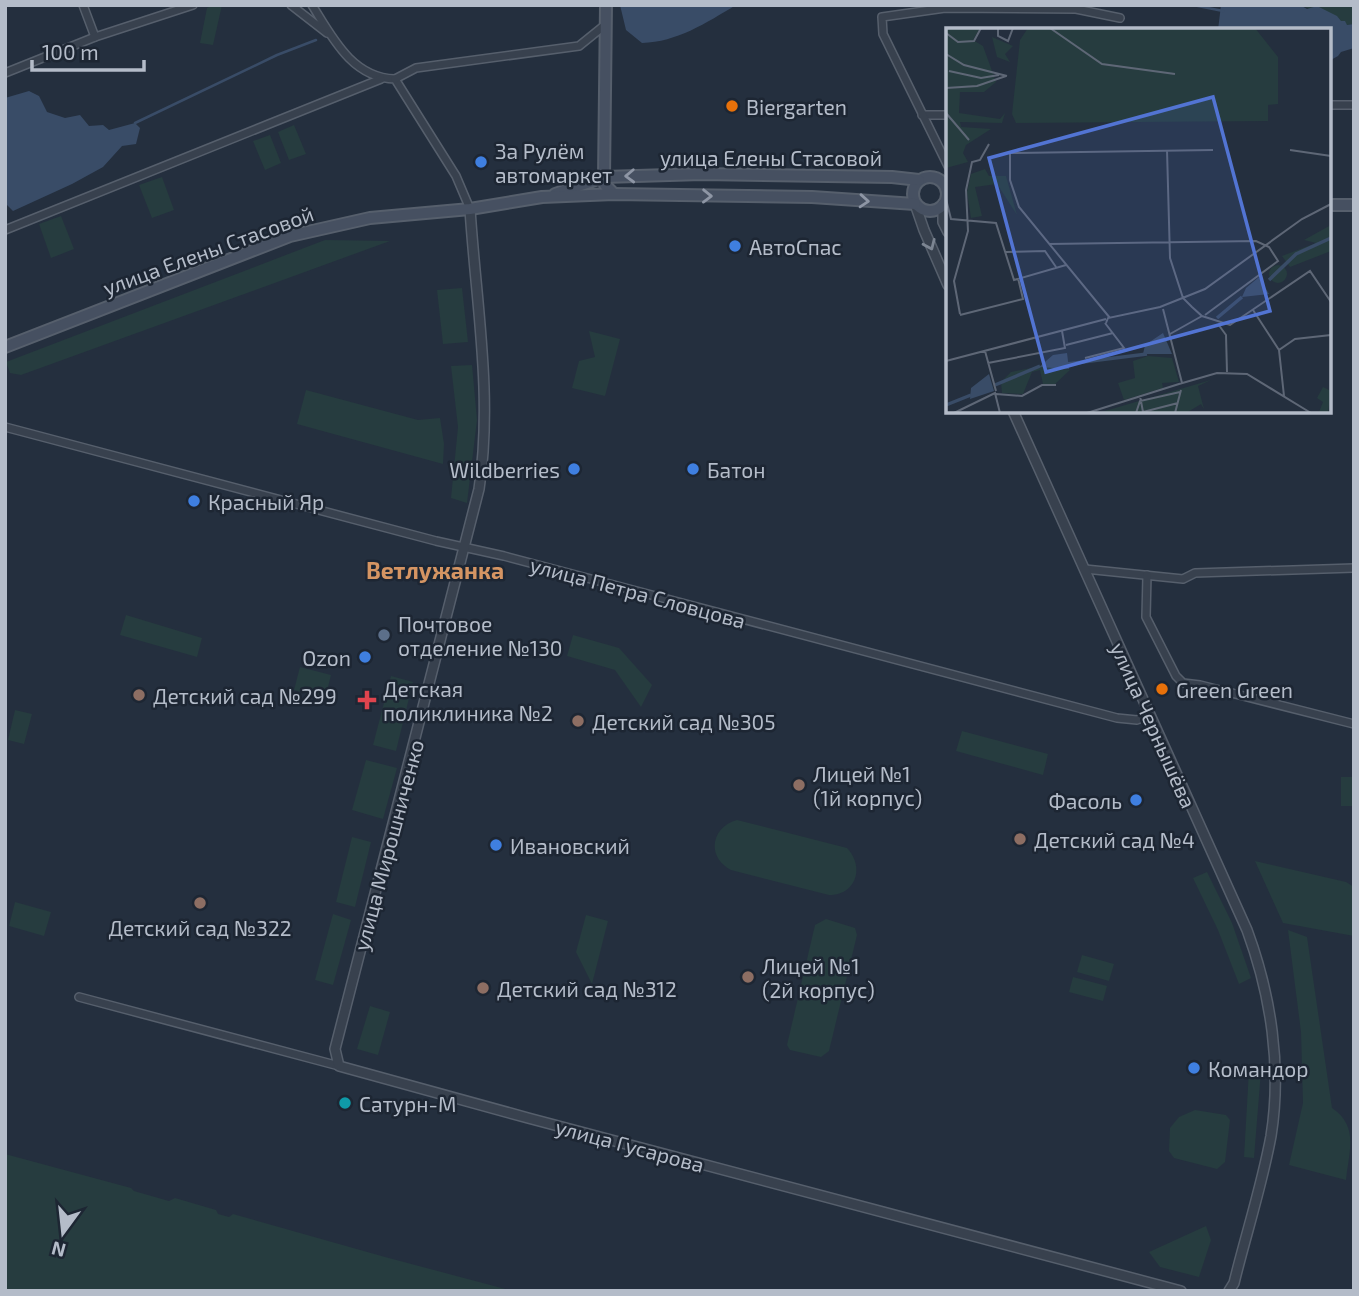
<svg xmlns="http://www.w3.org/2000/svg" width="1359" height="1296" font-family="'Exo 2',sans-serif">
<rect width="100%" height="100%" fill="#242f3e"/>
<g fill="#263c3f">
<polygon points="213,5 222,5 213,45 200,43 207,8"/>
<polygon points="1300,5 1354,5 1354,24 1347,25"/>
<polygon points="294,125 306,154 289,160 278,132"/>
<polygon points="270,135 281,163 265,170 253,141"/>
<polygon points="162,177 174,210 152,218 139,185"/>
<polygon points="61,216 74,249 51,258 39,224"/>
<polygon points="325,240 390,241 21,375 10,373 6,362"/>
<polygon points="462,288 468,342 443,344 437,290"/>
<polygon points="589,331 620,339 605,396 572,388 579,361 595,357"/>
<polygon points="472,365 477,420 467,503 451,498 458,427 451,366"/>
<polygon points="306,390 418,420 440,418 444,444 443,464 297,424"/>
<polygon points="126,615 202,638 197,657 120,635"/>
<polygon points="573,635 619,648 652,685 641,707 615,670 567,656"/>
<polygon points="300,667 331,675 325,699 294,690"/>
<polygon points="391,676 413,682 396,751 373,745"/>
<polygon points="15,710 32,714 24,744 8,740"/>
<polygon points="962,731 1048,754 1043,775 956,751"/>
<polygon points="366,760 397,768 383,819 352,810"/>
<rect x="1341" y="777" width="13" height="29"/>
<path d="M737,820L847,848C865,867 856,895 829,895L731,870C706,857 711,827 737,820Z"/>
<polygon points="352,837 371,842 355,907 336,902"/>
<polygon points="1255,861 1346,882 1354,887 1354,936 1283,923"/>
<polygon points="1207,872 1232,923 1251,978 1239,984 1218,930 1193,878"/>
<polygon points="15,902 51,912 44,936 9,926"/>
<polygon points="333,914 351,920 333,985 315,980"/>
<polygon points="586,915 608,921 592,984 576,952"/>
<polygon points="826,919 855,928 857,935 829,1051 821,1057 790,1050 787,1045 815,925"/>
<path d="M1288,930L1307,937L1332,1108C1359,1126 1349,1151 1346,1180L1289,1165L1303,1103L1301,1032Z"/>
<polygon points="1082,955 1114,964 1109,981 1077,972"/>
<polygon points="1073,977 1107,986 1103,1001 1069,992"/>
<polygon points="370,1006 390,1012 378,1055 357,1049"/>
<polygon points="1249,1070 1261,1071 1254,1158 1244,1157"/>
<polygon points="1195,1110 1226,1115 1230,1120 1225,1162 1217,1169 1174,1158 1169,1151 1170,1128 1179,1117"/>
<polygon points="5,1154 131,1188 134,1191 169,1201 175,1198 216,1210 218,1214 229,1217 233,1214 385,1257 513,1291 5,1291"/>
<polygon points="1206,1226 1211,1240 1199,1277 1160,1267 1149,1252"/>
</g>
<g fill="#394c67">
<path d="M620,5H736C706,23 677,42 642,43L626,30Z"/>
<polygon points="1221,5 1300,5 1307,9 1317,6 1337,16 1341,21 1345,21 1347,25 1354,24 1354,48 1341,52 1338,56 1329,61 1329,30 1218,30"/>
<polygon points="29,91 39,96 47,112 65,118 80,115 89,126 103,125 109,130 135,123 140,128 136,144 122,146 103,167 72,184 13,211 5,203 5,98"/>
</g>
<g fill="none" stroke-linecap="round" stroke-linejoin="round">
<g stroke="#394c67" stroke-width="2.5">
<polyline points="1193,5 1223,11"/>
<polyline points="135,123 277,55 316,40"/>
</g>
<g stroke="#565f6c" stroke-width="10">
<g id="minor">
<polyline points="83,5 95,37"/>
<polyline points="291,5 327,33"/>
<path d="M312,5C332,37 352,78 395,79L456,176L470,209"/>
<polyline points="5,73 95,37 193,5"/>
<polyline points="395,79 416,68 579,46 605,25"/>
<polyline points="1329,105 1354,105"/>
<polyline points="922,115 948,115"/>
<polyline points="948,166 883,34 882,17 945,8 1076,9 1120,18"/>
<polyline points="5,230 381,79"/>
<polyline points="5,427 436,541 504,556 1117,718 1137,720 1149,715"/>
<polyline points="1085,569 1183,579 1195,573 1354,568"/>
<polyline points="1147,575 1146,617 1176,676 1183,683 1200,685 1354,724"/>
<polyline points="79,997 339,1066"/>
</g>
</g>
<g stroke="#565f6c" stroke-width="12">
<g id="tertiary">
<polyline points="915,204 924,230 948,285"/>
<polyline points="943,204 943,222 948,232"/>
<path d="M470,209C476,303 493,396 479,489L335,1049L339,1066L528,1118L1181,1291"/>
<path d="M1013,411L1247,930C1271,995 1282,1067 1271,1136C1262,1185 1246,1234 1234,1283L1229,1291"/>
</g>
</g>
<g stroke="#565f6c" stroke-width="14">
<g id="secondary">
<polyline points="606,5 604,177 605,185 614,194"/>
<circle cx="930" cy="194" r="17"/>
<polyline points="555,194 604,177 702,174 892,177 919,180"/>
<polyline points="1329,205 1354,205"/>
<polyline points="5,347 290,236 370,218 470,209 542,197 614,194 812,197 915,204"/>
</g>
</g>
<use href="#minor" stroke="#38414e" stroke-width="7"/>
<use href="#tertiary" stroke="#38414e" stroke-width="9"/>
<use href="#secondary" stroke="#465061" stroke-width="10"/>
</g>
<defs><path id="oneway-chevron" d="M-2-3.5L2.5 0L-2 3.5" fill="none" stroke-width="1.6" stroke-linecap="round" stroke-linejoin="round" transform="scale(1.75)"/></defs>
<g stroke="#8e96a5">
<use href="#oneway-chevron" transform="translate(630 176) rotate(178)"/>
<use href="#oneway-chevron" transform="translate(707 196) rotate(1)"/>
<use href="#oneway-chevron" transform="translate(864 201) rotate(4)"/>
</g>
<use stroke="#7c8592" href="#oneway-chevron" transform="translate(930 245) rotate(66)"/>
<g fill="#e8710a" stroke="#1d2633" stroke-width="2.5">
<circle cx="732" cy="106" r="7"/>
<circle cx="1162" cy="689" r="7"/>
</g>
<g fill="#3f7fe0" stroke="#1d2633" stroke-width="2.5">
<circle cx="481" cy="162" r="7"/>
<circle cx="735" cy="246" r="7"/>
<circle cx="574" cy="469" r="7"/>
<circle cx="693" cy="469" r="7"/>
<circle cx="194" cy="501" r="7"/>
<circle cx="365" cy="657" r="7"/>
<circle cx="1136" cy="800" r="7"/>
<circle cx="496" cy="845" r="7"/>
<circle cx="1194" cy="1068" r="7"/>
</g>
<circle fill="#5c6f8a" stroke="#1d2633" stroke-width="2.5" cx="384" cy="635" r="7"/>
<g fill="#8d6e63" stroke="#1d2633" stroke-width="2.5">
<circle cx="139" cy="695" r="7"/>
<circle cx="578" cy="721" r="7"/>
<circle cx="799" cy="785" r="7"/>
<circle cx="1020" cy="839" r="7"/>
<circle cx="200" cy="903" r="7"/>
<circle cx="748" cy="977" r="7"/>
<circle cx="483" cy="988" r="7"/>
</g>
<path fill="#e0444e" stroke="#1d2633" stroke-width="2.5" d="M363.5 689.5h7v7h7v7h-7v7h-7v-7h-7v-7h7z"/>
<circle fill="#0f9aa8" stroke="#1d2633" stroke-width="2.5" cx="345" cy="1103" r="7"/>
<g text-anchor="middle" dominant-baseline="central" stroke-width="5" stroke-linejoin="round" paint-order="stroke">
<g font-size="21" fill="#b4bcc9" stroke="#1d2633" text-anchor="start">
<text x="746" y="106">Biergarten</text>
<text x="495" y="150">За Рулём<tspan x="495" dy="24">автомаркет</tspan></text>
<text x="749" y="246">АвтоСпас</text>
<text x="560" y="469" text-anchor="end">Wildberries</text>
<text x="707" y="469">Батон</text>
<text x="208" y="501">Красный Яр</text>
<text x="398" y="623">Почтовое<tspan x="398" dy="24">отделение №130</tspan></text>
<text x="351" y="657" text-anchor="end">Ozon</text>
<text x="383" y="688">Детская<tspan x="383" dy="24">поликлиника №2</tspan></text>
<text x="1176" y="689">Green Green</text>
<text x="153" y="695">Детский сад №299</text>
<text x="592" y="721">Детский сад №305</text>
<text x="813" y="773">Лицей №1<tspan x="813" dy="24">(1й корпус)</tspan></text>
<text x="1122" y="800" text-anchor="end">Фасоль</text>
<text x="1034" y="839">Детский сад №4</text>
<text x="510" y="845">Ивановский</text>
<text x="200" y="927" text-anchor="middle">Детский сад №322</text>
<text x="762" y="965">Лицей №1<tspan x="762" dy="24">(2й корпус)</tspan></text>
<text x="497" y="988">Детский сад №312</text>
<text x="1208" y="1068">Командор</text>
<text x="359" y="1103">Сатурн-М</text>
</g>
<g font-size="21" fill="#b4bcc9" stroke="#1d2633">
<text x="771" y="157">улица Елены Стасовой</text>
<text transform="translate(208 250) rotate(-20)">улица Елены Стасовой</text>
<text transform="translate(638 592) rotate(15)">улица Петра Словцова</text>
<text transform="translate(1154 725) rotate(66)">улица Чернышёва</text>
<text transform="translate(388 845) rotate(-75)">улица Мирошниченко</text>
<text transform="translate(630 1145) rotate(15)">улица Гусарова</text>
</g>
<g font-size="23" font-weight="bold" fill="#d59563" stroke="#1d2633">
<text x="435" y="570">Ветлужанка</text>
</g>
</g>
<g transform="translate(946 28)">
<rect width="385" height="385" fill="#242f3e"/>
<path d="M0,0H34L27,12L37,18L50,54L38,64H14L13,85L54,91L59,85L56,95L14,94L15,99L45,101L20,117L17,125L22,134L0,140ZM82,0H309L332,29V76L322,77V93L70,95L66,86L74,12ZM46,9L67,18L59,26L64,34L51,29ZM39,141L43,148H60L71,187L51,156L29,159L36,188L25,190L21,164L25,146ZM385,197V223L344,239L336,228L370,215L358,212ZM323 246a9 9 0 1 1 18 0a9 9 0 1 1-18 0ZM202,328L226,330L233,354L216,355L217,360L178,372L172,355L189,350L187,333ZM95,338L124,342L109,356H97L94,342L86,344L77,366L56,365L55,354L65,344ZM265,352L252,358L258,381L255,376L240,385H152ZM377,359L385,363L382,385L373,384L377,374L371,370Z" fill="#263c3f"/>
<path d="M313,249L323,266L296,269L300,260ZM217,305L226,326H197L199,317ZM121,325L123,341L93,339L107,327ZM43,346L48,363L24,371L25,360Z" fill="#394c67"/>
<path fill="none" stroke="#394c67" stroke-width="3.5" d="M323,252L350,226L385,210M271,290L296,269M121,336L201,326M49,357L94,338M0,377L25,367"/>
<path fill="none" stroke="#5e6776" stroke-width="2" d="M52,0V8L62,13L67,0M104,0L156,36L229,46M0,5L12,14L28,13L35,0M0,26L18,37L61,48M3,43L35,50L53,47M0,60L31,58L60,48M0,85L23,112M221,122L224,230L237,270L246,279L256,288L284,297L364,243L385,274M344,122L385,128M0,171L5,191L50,195L68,252L120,237M103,216L310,213L323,219L332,233L259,287M60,224L99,223L110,239M217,281L236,355M307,282L333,322M14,286L8,253L22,203L20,162L26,134L34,132L43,116M14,287L77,271L72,250M164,290L73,179L64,152V125L267,122M160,295L162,290L214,279L259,261L356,191L385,176M272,296L280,307L281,344M224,306L256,288M120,317L167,305M39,323L50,363M139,330L178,320L159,295M0,333L160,291M42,335L119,320L116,303M233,356L271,345L301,346L365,385M50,366L76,368L96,357H110M194,368L197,384L232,375M338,368L333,322L349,311L385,307M8,385L49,365L54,385M141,385L233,356M190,385L194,373L234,364M229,385L235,362"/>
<path fill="#5274d3" fill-opacity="0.15" stroke="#5274d3" stroke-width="3.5" d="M267,69L324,283L100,344L43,130Z"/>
<rect width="385" height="385" fill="none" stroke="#b4bcc9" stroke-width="3.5"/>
</g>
<rect width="1359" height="1296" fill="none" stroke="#b4bcc9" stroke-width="14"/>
<g transform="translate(63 1233) rotate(195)" stroke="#1d2633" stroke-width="5" paint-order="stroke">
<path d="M0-5L12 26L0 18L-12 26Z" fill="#b4bcc9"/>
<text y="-10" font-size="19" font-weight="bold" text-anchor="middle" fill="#b4bcc9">N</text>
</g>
<path d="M32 60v10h112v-10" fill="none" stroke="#b4bcc9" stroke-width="3.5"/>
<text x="42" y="60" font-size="21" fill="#b4bcc9" stroke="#1d2633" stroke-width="5" paint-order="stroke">100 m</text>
</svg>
